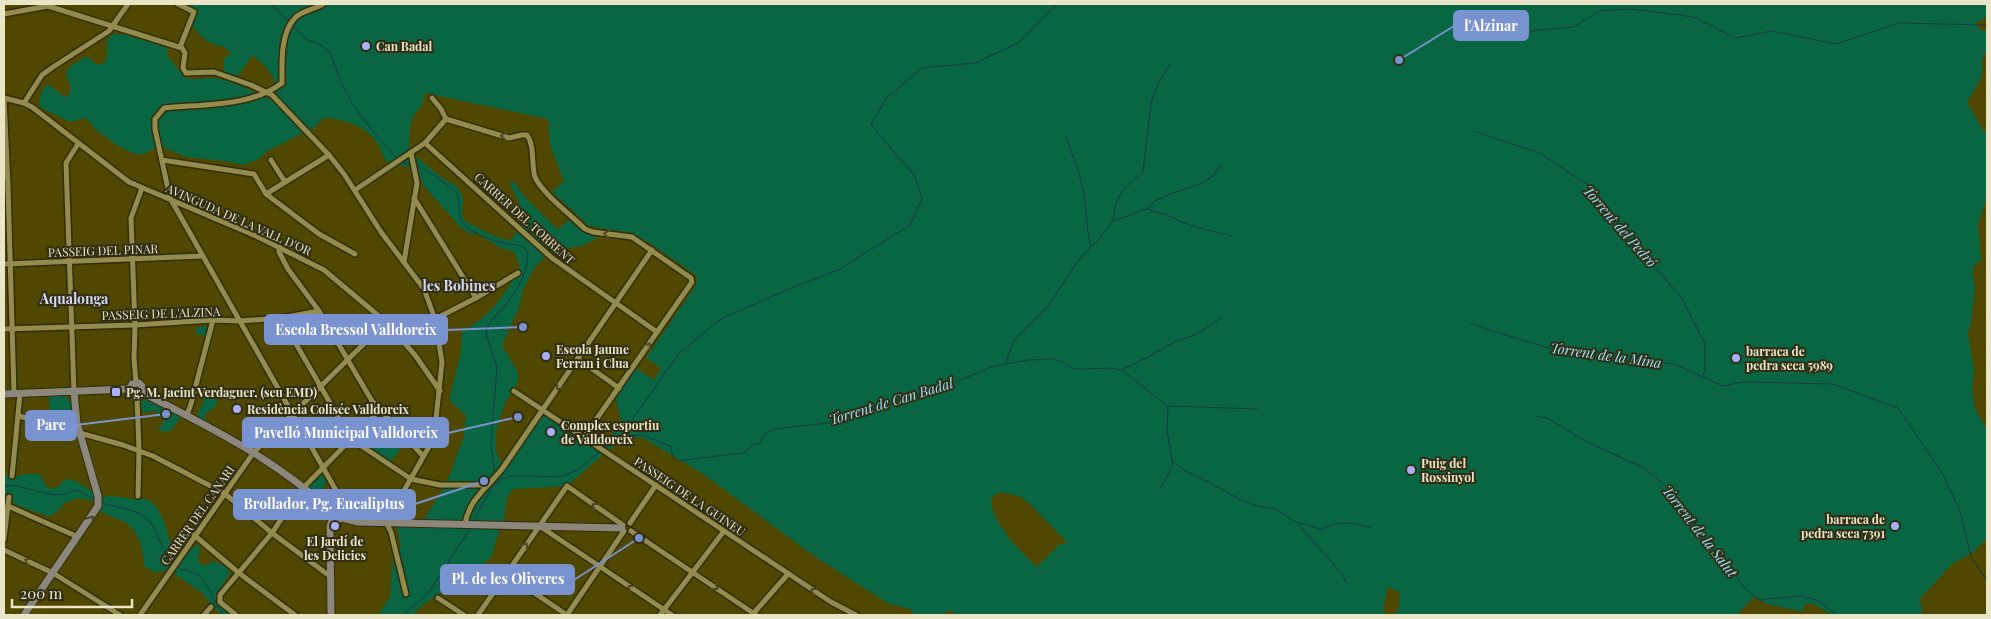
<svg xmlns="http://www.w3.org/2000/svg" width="1991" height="619" font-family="'Playfair Display',serif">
<rect width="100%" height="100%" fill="#504701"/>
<g fill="#096643" fill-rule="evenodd">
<path d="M183,4H1987V17L1976,23L1980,30L1987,31V50L1982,60V73L1979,82L1967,102L1984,132H1987V197L1978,224L1981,261L1975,264L1972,272L1975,286L1971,324L1968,333L1974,370L1972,389L1975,409L1987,429V538L1975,551L1952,564L1920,599L1923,615H1832L1814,604H1804V611H1799L1767,604L1754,597L1737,615H1395L1399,607L1400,593L1389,587L1387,589L1383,612L1389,615H958L949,610L944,615H911L913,610L887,603L810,553L703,474L643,438L630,437L622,441L606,452L567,486L513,489L507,498L503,525L500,528L491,558L423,605L413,615H378L390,597L393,560L392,551L401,548L397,527L398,526L419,527L446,485L464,436L466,416L449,400L460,356L462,332C491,315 505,296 520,266L514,252L499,247L478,234H471L461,228L424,186L417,169C406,168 396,163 386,161C382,155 381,148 377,143C365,124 345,121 325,117L310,131L277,97L269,91L275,80L266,67L253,55L238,76L224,72V59L231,53L223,46C209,46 201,36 192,26L197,12ZM425,93L548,119L550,145L564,181L552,192L589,226L632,233L651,244L697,276L696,285L646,358L661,368L654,380L636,368L616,399L621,422L603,445L597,450L543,415L507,467C485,454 500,411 510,394C512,390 515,387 517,384C518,380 518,375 518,372L502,346L520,305L523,289L535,267L545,256L517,231L510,241L492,235L465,221L462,214L463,198L456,185L445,180L409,151V135L412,118L422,105ZM1001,492L1021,497L1031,505L1068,543L1060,544L1037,567C1022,553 987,519 992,497Z"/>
<path d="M113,34L127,35L165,47L168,50L167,55L185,78L193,79L216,78L235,83L273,101L303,133L266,152L258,160L243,165L225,161L186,157L165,148L156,147L144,154H135L116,145L93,127L88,120L85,118L70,122L41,108L39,101L43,89L48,84L65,97L70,93C72,84 66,79 66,71L72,65L87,56L96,64H103L107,58V39Z"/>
<path d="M512,180L524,196L558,230L569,219C579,229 584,234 598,238L582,246L559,249L552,253L521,225L525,219C522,206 514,195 510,182Z"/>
<polygon points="206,326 209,330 207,336 196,334 196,328"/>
<polygon points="208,391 214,394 218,401 216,406 204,415 207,422 198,418 197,415 204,401 204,394"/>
<polygon points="49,393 65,396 71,402 73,427 50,420"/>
<polygon points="144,399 181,417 169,432 158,430 163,423 163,419 158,416 157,411 143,412 142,407 139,407 140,401"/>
<path d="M373,426C382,430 395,434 402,440V446L393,460H387L360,440L366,430Z"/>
<polygon points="4,473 13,478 25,474 38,474 42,477 44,484 51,489 56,488 66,479 76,481 93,492 95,501 78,498 71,501 66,502 53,515 48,516 16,505 12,502 10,495 4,494"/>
<polygon points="322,474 326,482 322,490 317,493 309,487"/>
<polygon points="385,489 389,491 397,490 389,503 386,502 388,496 383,490"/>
<path d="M106,496C120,496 133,501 147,499C164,509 164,527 171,543C173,547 178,551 180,556H185L197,544L200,548L198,560C202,568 208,566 213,561L227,567L229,575C216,594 211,599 230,615H221L200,591L177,576L171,568L156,573L145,567C142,549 140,529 121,520C113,517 106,515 99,510L100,501Z"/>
</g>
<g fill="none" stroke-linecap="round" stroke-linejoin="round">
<g stroke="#183a45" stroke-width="1">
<polyline points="271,4 289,22"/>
<polyline points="292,25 306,39 322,46 330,52 340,80 351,102 372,130 398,160"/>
<polyline points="1509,38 1537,30 1574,27 1599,11 1630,9 1694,17 1735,38 1772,31 1836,44 1899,23 1987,25"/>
<polyline points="1474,131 1540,153 1588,185 1610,216 1681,297 1705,344 1705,369 1703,377"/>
<path d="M1066,136C1072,155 1080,173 1084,193C1087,211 1086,229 1091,247"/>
<polyline points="401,162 411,165"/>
<path d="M415,165C422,166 456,189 458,196C461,206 457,217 465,226C469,232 495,241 503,243C513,246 522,242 528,252C527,285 508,300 488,325L486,335L497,367L491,444L495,474"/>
<polyline points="1147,209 1167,215 1191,226 1232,236"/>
<path d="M1113,221C1115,207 1117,194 1128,185C1134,180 1138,178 1143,172L1151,103L1159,81L1170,64"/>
<polyline points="1471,324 1548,348 1613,353 1676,365 1723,386 1742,382 1833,384 1898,408 1943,475 1960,511 1971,557 1987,581"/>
<polyline points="1006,362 1014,340 1049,305 1080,258 1098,240 1113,221 1147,209 1155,201 1165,196 1202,183 1213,176 1221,164"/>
<polyline points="1123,369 1148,357 1176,341 1197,334 1221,318"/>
<polyline points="1537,416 1549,419 1587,442 1644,468 1671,491 1710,545 1730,566 1743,586 1759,600 1800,596 1817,600 1837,615"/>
<polyline points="621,436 679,353 721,319 798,285 838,270 910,225 922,199 915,176 871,125 887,97 922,68 975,63 1020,42 1056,4"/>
<polyline points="604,449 624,436 642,435 670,446 674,459 676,461 743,453 755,444 759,444 765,434 774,429 827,423 842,419 870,407 936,390 994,366 1029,360 1053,359 1065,363 1072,368 1081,369 1110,368 1122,370 1168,406 1257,409"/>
<polyline points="1172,460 1184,471 1197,476 1241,500 1257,506 1276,509 1296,522 1321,529 1336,524 1350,523 1370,527"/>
<polyline points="4,486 13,485 54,495 65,494 77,490 96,500"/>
<polyline points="1160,489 1173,465 1167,431 1168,406"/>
<path d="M102,503C114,507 129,508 140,514C159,522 158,551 173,564"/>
<path d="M474,521C480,509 490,487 501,480C513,471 549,480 566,475C579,471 590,460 601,451"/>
<polyline points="1297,523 1343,575 1347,585"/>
<path d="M176,566C184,573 194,570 201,577C211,588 214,604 224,615"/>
<path d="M404,615C411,606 421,601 429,592L471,527"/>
</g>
<g stroke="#322d0d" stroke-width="8">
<g id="street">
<polyline points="178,4 194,12 180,47"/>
<path d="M323,4C314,10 303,10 295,18C280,33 282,64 282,83C251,107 202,104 164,108L155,119V129L170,198L350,515V520"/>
<polyline points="4,14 48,6 182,48 185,53 183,68 186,73 214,72 251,85 272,95 329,155 344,174 381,232 424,289 435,319 442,362 434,438 386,522 391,532 406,594"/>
<polyline points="432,98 441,109 446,119"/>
<polyline points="24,103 42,75 53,67 109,31 128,4"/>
<path d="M446,119L509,138L522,135H527C535,146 531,165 535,177C541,192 572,216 585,229L593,232L632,237L691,278L692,282L584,437"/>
<polyline points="425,143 552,258 657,332"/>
<polyline points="162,160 254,174 266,194 319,234 355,254"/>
<polyline points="271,160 285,182"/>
<polyline points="355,190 425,143 446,119"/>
<polyline points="266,194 329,155"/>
<polyline points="414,198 476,298"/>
<polyline points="279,247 279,252 288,269 319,311 372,401 423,456"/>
<polyline points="404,262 417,183 411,153"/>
<polyline points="4,264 203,256"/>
<polyline points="281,318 351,439 411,479 440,485 486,485"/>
<polyline points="435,319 476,298 518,273"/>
<polyline points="4,329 135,325 213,320 240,321 281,318 319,311"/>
<polyline points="578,359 619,388"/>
<polyline points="136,383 134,358 135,325 131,218 142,188"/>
<polyline points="514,391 831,602 856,615"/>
<polyline points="74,392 66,163 78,144"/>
<polyline points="14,394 8,185 4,98 24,103 32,107 129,182 256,236 324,270 386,322 415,355 440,391"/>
<polyline points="137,397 139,451 138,496"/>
<polyline points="187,415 191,404 213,320"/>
<polyline points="19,416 123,445 153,456 224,493 272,533 331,577"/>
<polyline points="12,476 20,394"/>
<polyline points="8,506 78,537"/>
<polyline points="338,510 344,505"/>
<polyline points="630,523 656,485"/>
<path d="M465,524C469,499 488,487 502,469L652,250"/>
<polyline points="541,527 672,615"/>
<polyline points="631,531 756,615"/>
<polyline points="194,535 239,573 295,615"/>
<polyline points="4,539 9,497"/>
<polyline points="4,550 53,573 120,615"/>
<polyline points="506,574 567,615"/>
<polyline points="438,598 464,615"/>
<polyline points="140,615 254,452 386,322"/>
<polyline points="204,615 211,607"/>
<polyline points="236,615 220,602 220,595 272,533 299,492 380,410"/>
<polyline points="478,615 567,486 623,525"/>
<polyline points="567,615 624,531"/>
<polyline points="660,615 724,531"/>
<polyline points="752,615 788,574"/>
</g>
</g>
<g stroke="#322d0d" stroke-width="9">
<g id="secondary">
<polyline points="129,389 132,384 139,383 142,386 143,393"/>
<polyline points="129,389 131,395 134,397 140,396 143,393"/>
<path d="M143,393C210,427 276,460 331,511"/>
<polyline points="4,394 129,389"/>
<polyline points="333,518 337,520 342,518 358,522 622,528"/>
<polyline points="24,615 98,506 98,496 77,423 74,392"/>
<polyline points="331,615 330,526 333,518"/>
</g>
</g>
<use href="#street" stroke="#948b4f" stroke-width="5"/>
<use href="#secondary" stroke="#8c867b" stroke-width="7"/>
</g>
<defs><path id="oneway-chevron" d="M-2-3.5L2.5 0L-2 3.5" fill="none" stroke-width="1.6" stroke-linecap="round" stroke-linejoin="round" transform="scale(1.25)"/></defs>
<g stroke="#4f4925">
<use href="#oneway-chevron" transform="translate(504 136) rotate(-170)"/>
<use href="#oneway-chevron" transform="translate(607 234) rotate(-173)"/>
<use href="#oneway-chevron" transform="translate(648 346) rotate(-55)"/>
<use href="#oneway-chevron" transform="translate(559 387) rotate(125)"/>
<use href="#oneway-chevron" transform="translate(595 506) rotate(-145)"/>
<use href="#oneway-chevron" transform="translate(525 546) rotate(-56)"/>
<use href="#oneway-chevron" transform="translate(28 561) rotate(-154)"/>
<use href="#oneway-chevron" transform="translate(715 587) rotate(34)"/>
<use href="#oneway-chevron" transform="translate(631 588) rotate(-146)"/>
<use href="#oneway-chevron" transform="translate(814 591) rotate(-146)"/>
</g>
<use stroke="#48432d" href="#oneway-chevron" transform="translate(91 519) rotate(-56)"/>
<g fill="#abaffb" stroke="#312d13" stroke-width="2">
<circle cx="366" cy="46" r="5"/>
<circle cx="546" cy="356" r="5"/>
<circle cx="1736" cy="358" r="5"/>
<rect x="111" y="387" width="10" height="10" rx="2.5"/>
<circle cx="237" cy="409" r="5"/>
<circle cx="551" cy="432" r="5"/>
<circle cx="1411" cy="470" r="5"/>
<circle cx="335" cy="526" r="5"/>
<circle cx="1895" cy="526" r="5"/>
</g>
<g text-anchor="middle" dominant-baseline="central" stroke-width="4" stroke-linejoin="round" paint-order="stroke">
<g font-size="12" font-weight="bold" fill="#e9e5c6" stroke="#312d13" text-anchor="start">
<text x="376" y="46">Can Badal</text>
<text x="556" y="349">Escola Jaume<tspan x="556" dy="14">Ferran i Clua</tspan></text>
<text x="1746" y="351">barraca de<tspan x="1746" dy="14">pedra seca 5989</tspan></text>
<text x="126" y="392">Pg. M. Jacint Verdaguer, (seu EMD)</text>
<text x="247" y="409">Residència Colisée Valldoreix</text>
<text x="561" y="425">Complex esportiu<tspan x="561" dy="14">de Valldoreix</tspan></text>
<text x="1421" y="463">Puig del<tspan x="1421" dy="14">Rossinyol</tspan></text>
<text x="1885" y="519" text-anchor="end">barraca de<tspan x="1885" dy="14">pedra seca 7391</tspan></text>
<text x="335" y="541" text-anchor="middle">El Jardí de<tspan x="335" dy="14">les Delicies</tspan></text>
</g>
<g font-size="12" fill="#e9e5c6" stroke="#312d13">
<text transform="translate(525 218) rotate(42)">CARRER DEL TORRENT</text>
<text transform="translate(239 219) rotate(24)">AVINGUDA DE LA VALL D'OR</text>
<text transform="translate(103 250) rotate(-2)">PASSEIG DEL PINAR</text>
<text transform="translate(161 313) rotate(-2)">PASSEIG DE L'ALZINA</text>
<text transform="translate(690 496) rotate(34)">PASSEIG DE LA GUINEU</text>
<text transform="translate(197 515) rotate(-55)">CARRER DEL CANARI</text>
</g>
<g font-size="14" font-style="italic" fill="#97e4fd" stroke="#312d13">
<text transform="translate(1620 226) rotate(49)">Torrent del Pedró</text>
<text transform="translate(1606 355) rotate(8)">Torrent de la Mina</text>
<text transform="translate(891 401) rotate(-17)">Torrent de Can Badal</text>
<text transform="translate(1700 531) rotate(52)">Torrent de la Salut</text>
</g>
<g font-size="14" font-weight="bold" fill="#d5d8f5" stroke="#312d13">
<text x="459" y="285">les Bobines</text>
<text x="74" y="298">Aqualonga</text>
</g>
</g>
<path fill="none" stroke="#7992d0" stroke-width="2" d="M1399 60L1454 26M523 327L447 330M166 414L76 425M518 417L448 433M484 481L415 504M639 538L574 580"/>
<g fill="#7992d0" stroke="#312d13" stroke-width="2">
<circle cx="1399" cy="60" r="5"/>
<circle cx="523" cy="327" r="5"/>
<circle cx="166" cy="414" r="5"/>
<circle cx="518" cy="417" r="5"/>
<circle cx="484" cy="481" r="5"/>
<circle cx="639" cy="538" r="5"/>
</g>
<g fill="#7992d0" stroke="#7992d0" stroke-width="2">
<rect x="1454" y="11" width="74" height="29" rx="5"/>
<rect x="265" y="315" width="182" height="29" rx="5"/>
<rect x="26" y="411" width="50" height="29" rx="5"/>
<rect x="243" y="418" width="205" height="29" rx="5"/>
<rect x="234" y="490" width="181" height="29" rx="5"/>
<rect x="441" y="565" width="133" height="29" rx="5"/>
</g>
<g font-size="14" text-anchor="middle" font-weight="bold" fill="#fff">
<text x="1491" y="31">l'Alzinar</text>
<text x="356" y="335">Escola Bressol Valldoreix</text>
<text x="51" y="430">Parc</text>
<text x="346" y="438">Pavelló Municipal Valldoreix</text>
<text x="324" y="509">Brollador, Pg. Eucaliptus</text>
<text x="508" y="584">Pl. de les Oliveres</text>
</g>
<rect width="1991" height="619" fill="none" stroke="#e9e5c6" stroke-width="10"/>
<path d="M12 599v8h120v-8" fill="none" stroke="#e9e5c6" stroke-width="2.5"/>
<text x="20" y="599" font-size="15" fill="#e9e5c6" stroke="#312d13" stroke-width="4" paint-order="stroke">200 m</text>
</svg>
